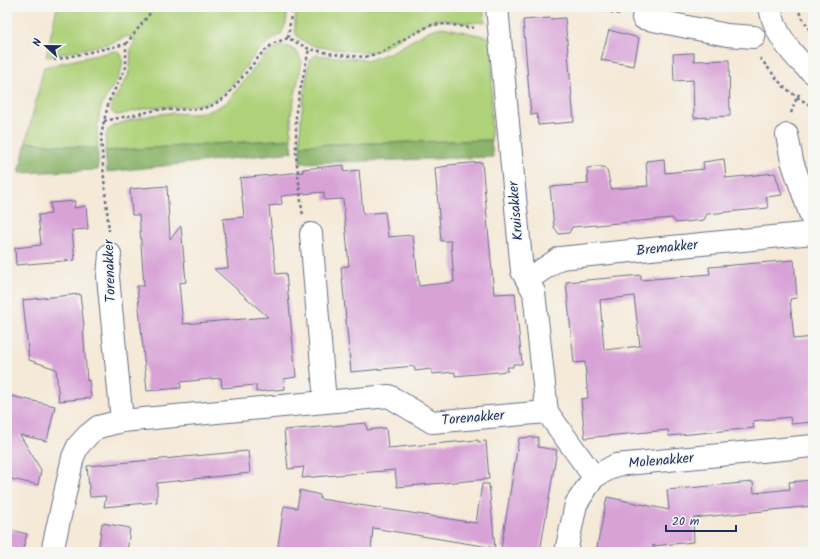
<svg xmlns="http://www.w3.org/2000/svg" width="820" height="559" font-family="Kalam,sans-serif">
<rect width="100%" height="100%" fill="#f6f6f2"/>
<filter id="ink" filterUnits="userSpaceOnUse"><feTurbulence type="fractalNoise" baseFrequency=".025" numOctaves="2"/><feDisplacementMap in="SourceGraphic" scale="8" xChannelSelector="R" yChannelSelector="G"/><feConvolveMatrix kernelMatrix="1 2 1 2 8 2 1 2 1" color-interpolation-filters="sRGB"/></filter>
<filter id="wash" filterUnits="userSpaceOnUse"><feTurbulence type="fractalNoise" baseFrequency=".012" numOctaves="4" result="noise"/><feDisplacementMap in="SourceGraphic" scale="16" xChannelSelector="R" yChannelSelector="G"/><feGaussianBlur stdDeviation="0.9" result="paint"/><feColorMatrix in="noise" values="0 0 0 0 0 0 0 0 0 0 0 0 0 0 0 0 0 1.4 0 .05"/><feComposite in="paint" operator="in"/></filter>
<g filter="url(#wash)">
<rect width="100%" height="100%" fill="#f5e9d7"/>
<g fill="#afd179" stroke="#65806c">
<polygon points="57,7 288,7 286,23 281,34 272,40 256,53 229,89 212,101 202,104 190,106 147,108 119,115 115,115 111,111 112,103 128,76 130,66 131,48 135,41 128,36 111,43 46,57"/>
<polygon points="296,7 483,7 485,22 466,23 444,20 435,20 426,23 378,51 367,53 318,47 306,43 297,36 295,31 295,24"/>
<polygon points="442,27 493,38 491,140 300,145 301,116 309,61 316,55 369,60 394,51 430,30"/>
<polygon points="281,46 289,47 297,52 302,62 291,114 291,139 105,151 106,135 108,130 115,125 134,119 153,115 169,113 193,114 212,110 226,103 264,56 272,50"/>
<path d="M114,51C127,51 122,69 119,76C114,86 107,94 103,103C101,107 100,111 99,115C97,127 97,138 98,149L26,142L44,67Z"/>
</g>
<g fill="#8bb369" stroke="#537164">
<polygon points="291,139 293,152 107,172 105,151"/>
<polygon points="491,140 493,157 300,163 300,145"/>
<polygon points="26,142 98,149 98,170 19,173"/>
</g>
<g id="blocks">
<g fill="#d8a2d7" fill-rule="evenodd">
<polygon points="550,18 550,19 565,18 574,122 538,125 537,114 531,115 523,20"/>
<polygon points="609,30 639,38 634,66 601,60"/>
<polygon points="694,53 694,61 729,60 730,116 694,118 693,80 674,81 673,54"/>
<polygon points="664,159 665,173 704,169 703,162 724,159 726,178 775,173 782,195 766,197 768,208 707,214 704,220 676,223 672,218 597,225 572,227 569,233 559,234 554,227 550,187 588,184 587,168 597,167 604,167 607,171 608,174 611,189 648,186 646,161"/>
<polygon points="482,162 494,294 515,293 522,364 513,364 513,367 507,367 508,371 455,376 455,372 432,374 431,369 415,371 414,366 351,372 341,267 349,266 343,199 324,200 324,192 281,196 282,204 269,206 276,274 286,273 296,377 284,379 285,389 256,392 256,385 222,388 221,378 180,382 181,388 147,391 137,286 144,286 139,215 132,215 130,189 167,186 170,239 181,226 186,282 179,283 183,324 268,317 214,269 228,268 223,219 244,217 240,178 303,172 303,169 344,165 344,172 359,170 363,214 385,212 388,237 413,235 419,286 454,282 451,241 441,241 435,168 448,166 448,165"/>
<polygon points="75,201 74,208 86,206 88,229 72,230 75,260 16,265 15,248 41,245 38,215 51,214 50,203"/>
<path d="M794,260L797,298L790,299L794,339L813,337V422L791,424L790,417L753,421L754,428L669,436L668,430L585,438L581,399L588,398L585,362L574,363L566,282L641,275V280L710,274L709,267ZM634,296L640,346L604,350L600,300Z"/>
<polygon points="80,294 84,326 83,327 87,381 89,380 91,398 59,401 56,369 29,360 23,300"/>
<polygon points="7,395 55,406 47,441 20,435 41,470 38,485 7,478"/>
<polygon points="366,423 367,430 386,428 388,448 478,440 478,442 486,441 489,479 397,487 395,470 302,478 304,467 288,469 284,430"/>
<polygon points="538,437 538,447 557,450 540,552 507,552 507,549 501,548 519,438"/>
<polygon points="248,451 250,473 157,483 157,502 104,507 106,496 90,497 87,466"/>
<polygon points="813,480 813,506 693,518 694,542 652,546 663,552 596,552 607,497 669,510 667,490 753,482 754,493 790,489 789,482"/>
<polygon points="482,484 489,484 495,548 373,528 371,552 277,552 284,506 297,508 300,490 320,495 320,499 476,523"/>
<polygon points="102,523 130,528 127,552 98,552"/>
<polygon points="7,529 27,534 22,552 7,552"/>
</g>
</g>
</g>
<g filter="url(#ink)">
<use href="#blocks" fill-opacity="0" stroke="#677088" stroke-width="1"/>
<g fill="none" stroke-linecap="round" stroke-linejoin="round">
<g stroke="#677088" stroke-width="24">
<g id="minor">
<polyline points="497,7 522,271 534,292 547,412"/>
<path d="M770,7C774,33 793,57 813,73"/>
<polyline points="643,18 727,35 754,37"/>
<polyline points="787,135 792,161 813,222"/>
<polyline points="311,234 325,402"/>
<polyline points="110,254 108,277 122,421"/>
<polyline points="527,280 560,258 813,233"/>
<polyline points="52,552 73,457 78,446 88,435 98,427 122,421 389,396 432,422 547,412 594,477"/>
<polyline points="566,552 576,504 594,477 616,465 813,446"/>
</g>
</g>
<g stroke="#677088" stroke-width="2.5" stroke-dasharray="3 3" stroke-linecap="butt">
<polyline points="587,7 621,14"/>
<polyline points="796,7 809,29 813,33"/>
<polyline points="288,38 292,7"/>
<polyline points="126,44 151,12"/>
<polyline points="760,58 782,85 797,97 813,107"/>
<polyline points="54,60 126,44 126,67 109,101 104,121 101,137 104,179 109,231"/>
<polyline points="791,113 797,97 801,92"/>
<polyline points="104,121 157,110 200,109 211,106 226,97 262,53 274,43 288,38 309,49 339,55 365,57 383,52 402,40 431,25 447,24 470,28 477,27"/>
<polyline points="303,214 302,211 296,155 296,110 309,49"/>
</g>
<use href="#minor" stroke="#fff" stroke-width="22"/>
</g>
</g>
<g text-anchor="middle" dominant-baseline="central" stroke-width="3" stroke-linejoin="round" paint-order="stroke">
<g font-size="14" fill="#1b2f5e" stroke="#f6f6f2">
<text transform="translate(516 211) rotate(-95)">Kruisakker</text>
<text transform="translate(667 248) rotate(-6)">Bremakker</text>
<text transform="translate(110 271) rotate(-92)">Torenakker</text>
<text transform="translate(473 418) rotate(-5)">Torenakker</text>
<text transform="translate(661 461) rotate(-5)">Molenakker</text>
</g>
</g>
<rect width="820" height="559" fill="none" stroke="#f6f6f2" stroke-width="24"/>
<g transform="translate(46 46) rotate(292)" stroke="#f6f6f2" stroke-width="3" paint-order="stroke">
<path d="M0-3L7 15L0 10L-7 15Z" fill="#1b2f5e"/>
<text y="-6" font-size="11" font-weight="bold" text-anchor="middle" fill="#1b2f5e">N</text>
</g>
<path d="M666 525v6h70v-6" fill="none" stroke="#1b2f5e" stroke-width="2"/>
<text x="672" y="525" font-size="12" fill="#1b2f5e" stroke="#f6f6f2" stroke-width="3" paint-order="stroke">20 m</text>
</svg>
